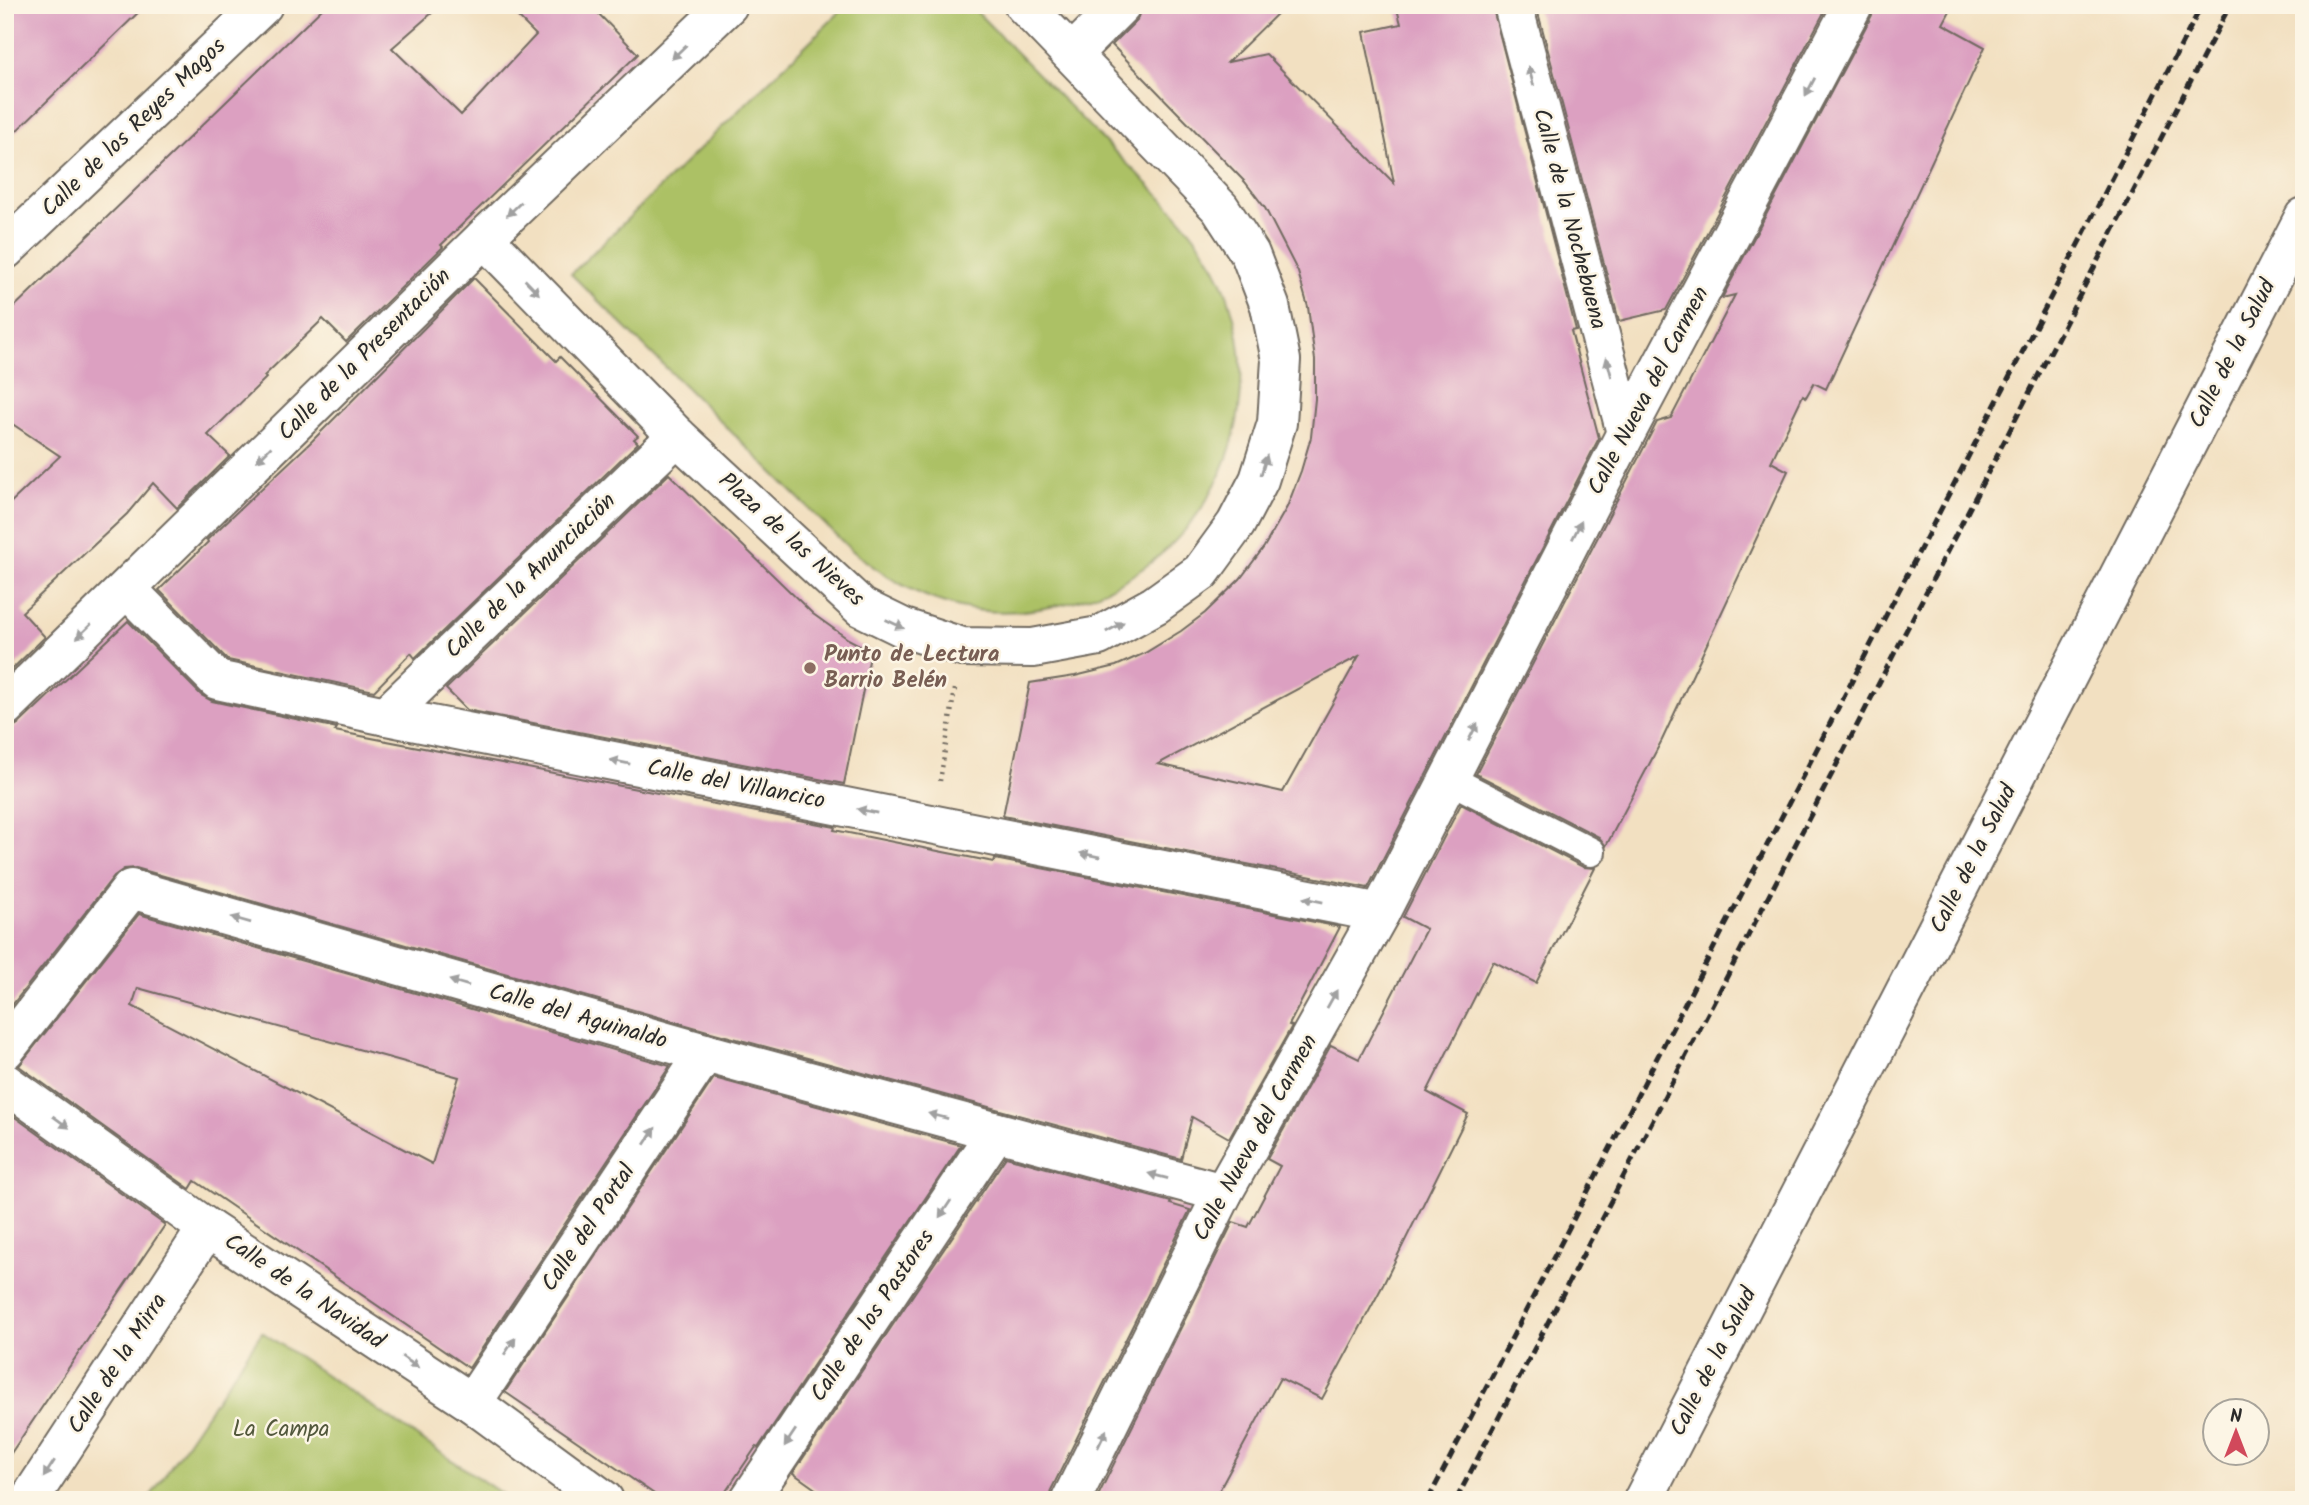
<svg xmlns="http://www.w3.org/2000/svg" width="2309" height="1505" font-family="Kalam,sans-serif">
<rect width="100%" height="100%" fill="#fcf5e5"/>
<filter id="ink" filterUnits="userSpaceOnUse"><feTurbulence type="fractalNoise" baseFrequency=".0143" numOctaves="2"/><feDisplacementMap in="SourceGraphic" scale="14" xChannelSelector="R" yChannelSelector="G"/><feConvolveMatrix kernelMatrix="1 2 1 2 8 2 1 2 1" color-interpolation-filters="sRGB"/></filter>
<filter id="wash" filterUnits="userSpaceOnUse"><feTurbulence type="fractalNoise" baseFrequency=".00686" numOctaves="4" result="noise"/><feDisplacementMap in="SourceGraphic" scale="28" xChannelSelector="R" yChannelSelector="G"/><feGaussianBlur stdDeviation="1.57" result="paint"/><feColorMatrix in="noise" values="0 0 0 0 0 0 0 0 0 0 0 0 0 0 0 0 0 1.4 0 .05"/><feComposite in="paint" operator="in"/></filter>
<g filter="url(#wash)">
<rect width="100%" height="100%" fill="#f2e0c1"/>
<g fill="#acc165" stroke="#6c7648" stroke-width="2">
<path d="M847,5H970C1014,50 1059,96 1104,141C1150,187 1206,233 1228,297C1275,433 1194,581 1050,607C1020,613 990,614 960,607C917,597 883,576 849,548L571,274Z"/>
<polygon points="262,1332 511,1500 148,1500"/>
</g>
<g id="blocks">
<g fill="#dca0c1" fill-rule="evenodd">
<polygon points="5,5 146,5 5,142"/>
<polygon points="326,5 441,5 392,48 461,115 536,35 506,5 590,5 638,54 441,245 443,247 346,342 323,319 264,376 266,378 208,435 230,456 177,508 153,483 127,514 22,612 45,637 5,676 5,508 60,456 5,419 5,316"/>
<path d="M1142,5H1286L1228,62L1266,54L1394,183L1364,32L1401,24L1396,5H1492L1576,330L1571,331L1599,438L1368,888L1003,816L1030,683L1075,676L1116,666L1145,653L1181,631L1205,613L1240,579L1264,547L1287,507L1301,471L1311,437L1315,399V360L1308,307L1298,272L1265,208L1245,182L1112,45L1137,20ZM1359,656L1283,792L1158,764Z"/>
<polygon points="1536,5 1828,5 1666,310 1619,321"/>
<polygon points="1875,5 1953,5 1943,24 1985,47 1826,389 1814,383 1806,397 1803,395 1771,462 1788,471 1662,740 1606,846 1599,837 1476,774 1657,422 1671,418 1735,295 1722,298 1872,15"/>
<polygon points="474,278 556,361 560,357 638,436 634,439 638,443 415,658 411,653 374,691 228,660 159,590 208,542 207,540 312,441"/>
<polygon points="669,474 813,614 848,639 871,651 844,784 467,710 446,689"/>
<polygon points="128,621 201,695 212,701 337,728 335,731 835,827 834,830 938,851 994,862 995,859 1340,927 1289,1025 1292,1026 1229,1138 1192,1117 1181,1159 711,1032 136,868 124,869 114,876 5,1014 5,728 11,728 20,723"/>
<polygon points="1461,804 1583,867 1595,868 1536,983 1493,961 1427,1092 1468,1114 1383,1285 1322,1399 1280,1378 1214,1500 1096,1500 1233,1222 1248,1227 1280,1166 1267,1159 1331,1045 1359,1059 1426,929 1403,917"/>
<path d="M139,914L670,1066L469,1368L195,1181L190,1189L19,1066ZM138,988L459,1077L432,1164L132,1006Z"/>
<polygon points="714,1078 961,1145 758,1448 756,1447 720,1500 663,1500 505,1392"/>
<polygon points="5,1110 165,1225 5,1462"/>
<polygon points="1006,1157 1171,1202 1170,1204 1190,1210 1051,1490 1049,1500 831,1500 793,1473"/>
</g>
</g>
</g>
<g filter="url(#ink)">
<use href="#blocks" fill-opacity="0" stroke="#716a60" stroke-width="2"/>
<g fill="none" stroke-linecap="round" stroke-linejoin="round">
<g stroke="#716a60" stroke-width="32">
<polyline id="pedestrian" points="1449,779 1591,852"/>
</g>
<g stroke="#716a60" stroke-width="42">
<g id="minor">
<polyline points="1513,5 1626,433"/>
<polyline points="1072,54 1121,5"/>
<polyline points="484,238 677,436 861,607 904,628 962,647 1033,648 1099,636 1155,605 1201,572 1236,524 1259,480 1277,423 1281,360 1270,306 1250,254 1220,208 1024,5"/>
<polyline points="5,250 263,5"/>
<polyline points="127,589 217,680 386,716 1380,913"/>
<polyline points="5,707 484,238 728,5"/>
<polyline points="386,716 677,436"/>
<polyline points="5,1050 131,889 705,1053 1223,1193"/>
<polyline points="5,1083 207,1228 472,1403 604,1500"/>
<polyline points="472,1403 705,1053"/>
<polyline points="29,1500 207,1228"/>
<polyline points="749,1500 996,1132"/>
<polyline points="1071,1500 1223,1193 1380,913 1626,433 1853,5"/>
<polyline points="1643,1500 2304,217"/>
</g>
</g>
<polyline stroke="#716a60" stroke-width="4.5" stroke-dasharray="2 5" stroke-linecap="butt" points="940,781 955,689"/>
<use href="#pedestrian" stroke="#fff" stroke-width="28"/>
<use href="#minor" stroke="#fff" stroke-width="38"/>
<g stroke="#2b2b2b" stroke-width="5" stroke-dasharray="10 5" stroke-linecap="butt">
<polyline points="1428,1500 2202,5"/>
<polyline points="1456,1500 2230,5"/>
</g>
</g>
<defs><path id="oneway-solid" d="M-6-.8H1V-3.2L6.5 0L1 3.2V.8H-6Z" transform="scale(1.75)"/></defs>
<g fill="#a0a0a0">
<use href="#oneway-solid" transform="translate(679 52) rotate(136)"/>
<use href="#oneway-solid" transform="translate(1531 76) rotate(-105)"/>
<use href="#oneway-solid" transform="translate(1810 87) rotate(118)"/>
<use href="#oneway-solid" transform="translate(514 209) rotate(136)"/>
<use href="#oneway-solid" transform="translate(532 287) rotate(46)"/>
<use href="#oneway-solid" transform="translate(1609 367) rotate(-105)"/>
<use href="#oneway-solid" transform="translate(264 454) rotate(135)"/>
<use href="#oneway-solid" transform="translate(1264 465) rotate(-73)"/>
<use href="#oneway-solid" transform="translate(1577 530) rotate(-63)"/>
<use href="#oneway-solid" transform="translate(895 624) rotate(26)"/>
<use href="#oneway-solid" transform="translate(1115 627) rotate(-29)"/>
<use href="#oneway-solid" transform="translate(84 631) rotate(136)"/>
<use href="#oneway-solid" transform="translate(1473 732) rotate(-63)"/>
<use href="#oneway-solid" transform="translate(620 762) rotate(-169)"/>
<use href="#oneway-solid" transform="translate(867 811) rotate(-169)"/>
<use href="#oneway-solid" transform="translate(1090 855) rotate(-169)"/>
<use href="#oneway-solid" transform="translate(1313 900) rotate(-169)"/>
<use href="#oneway-solid" transform="translate(241 920) rotate(-164)"/>
<use href="#oneway-solid" transform="translate(459 983) rotate(-164)"/>
<use href="#oneway-solid" transform="translate(1332 999) rotate(-61)"/>
<use href="#oneway-solid" transform="translate(938 1116) rotate(-165)"/>
<use href="#oneway-solid" transform="translate(61 1122) rotate(36)"/>
<use href="#oneway-solid" transform="translate(650 1136) rotate(-56)"/>
<use href="#oneway-solid" transform="translate(1158 1176) rotate(-165)"/>
<use href="#oneway-solid" transform="translate(945 1209) rotate(124)"/>
<use href="#oneway-solid" transform="translate(510 1346) rotate(-56)"/>
<use href="#oneway-solid" transform="translate(410 1362) rotate(34)"/>
<use href="#oneway-solid" transform="translate(790 1438) rotate(124)"/>
<use href="#oneway-solid" transform="translate(1102 1439) rotate(-64)"/>
<use href="#oneway-solid" transform="translate(49 1469) rotate(123)"/>
</g>
</g>
<circle fill="#8d6e63" stroke="#fcf5e5" stroke-width="2.5" cx="810" cy="668" r="7"/>
<g text-anchor="middle" dominant-baseline="central" stroke-width="5" stroke-linejoin="round" paint-order="stroke">
<g font-size="23" fill="#2b2b2b" stroke="#fcf5e5">
<text transform="translate(134 128) rotate(-44)">Calle de los Reyes Magos</text>
<text transform="translate(1569 219) rotate(75)">Calle de la Nochebuena</text>
<text transform="translate(2233 354) rotate(-63)">Calle de la Salud</text>
<text transform="translate(365 355) rotate(-45)">Calle de la Presentación</text>
<text transform="translate(1649 391) rotate(-62)">Calle Nueva del Carmen</text>
<text transform="translate(791 540) rotate(42)">Plaza de las Nieves</text>
<text transform="translate(531 576) rotate(-44)">Calle de la Anunciación</text>
<text transform="translate(736 785) rotate(11)">Calle del Villancico</text>
<text transform="translate(1974 859) rotate(-63)">Calle de la Salud</text>
<text transform="translate(578 1017) rotate(16)">Calle del Aguinaldo</text>
<text transform="translate(1256 1138) rotate(-61)">Calle Nueva del Carmen</text>
<text transform="translate(589 1228) rotate(-56)">Calle del Portal</text>
<text transform="translate(304 1292) rotate(34)">Calle de la Navidad</text>
<text transform="translate(873 1316) rotate(-56)">Calle de los Pastores</text>
<text transform="translate(1714 1362) rotate(-63)">Calle de la Salud</text>
<text transform="translate(118 1364) rotate(-57)">Calle de la Mirra</text>
</g>
<g font-size="23" font-weight="bold" fill="#785e54" stroke="#fcf5e5" text-anchor="start">
<text x="824" y="655">Punto de Lectura<tspan x="824" dy="26">Barrio Belén</tspan></text>
</g>
<g font-size="23" fill="#52583c" stroke="#fcf5e5">
<text x="281" y="1430">La Campa</text>
</g>
</g>
<rect width="2309" height="1505" fill="none" stroke="#fcf5e5" stroke-width="28"/>
<g transform="translate(2236 1432)"><circle r="33" fill="#fcf5e5" stroke="#a8a49b" stroke-width="2"/>
<path d="M0-5L12 26L0 18L-12 26Z" fill="#d1495b"/>
<text y="-10" font-size="19" font-weight="bold" text-anchor="middle" fill="#2b2b2b">N</text>
</g>
</svg>
